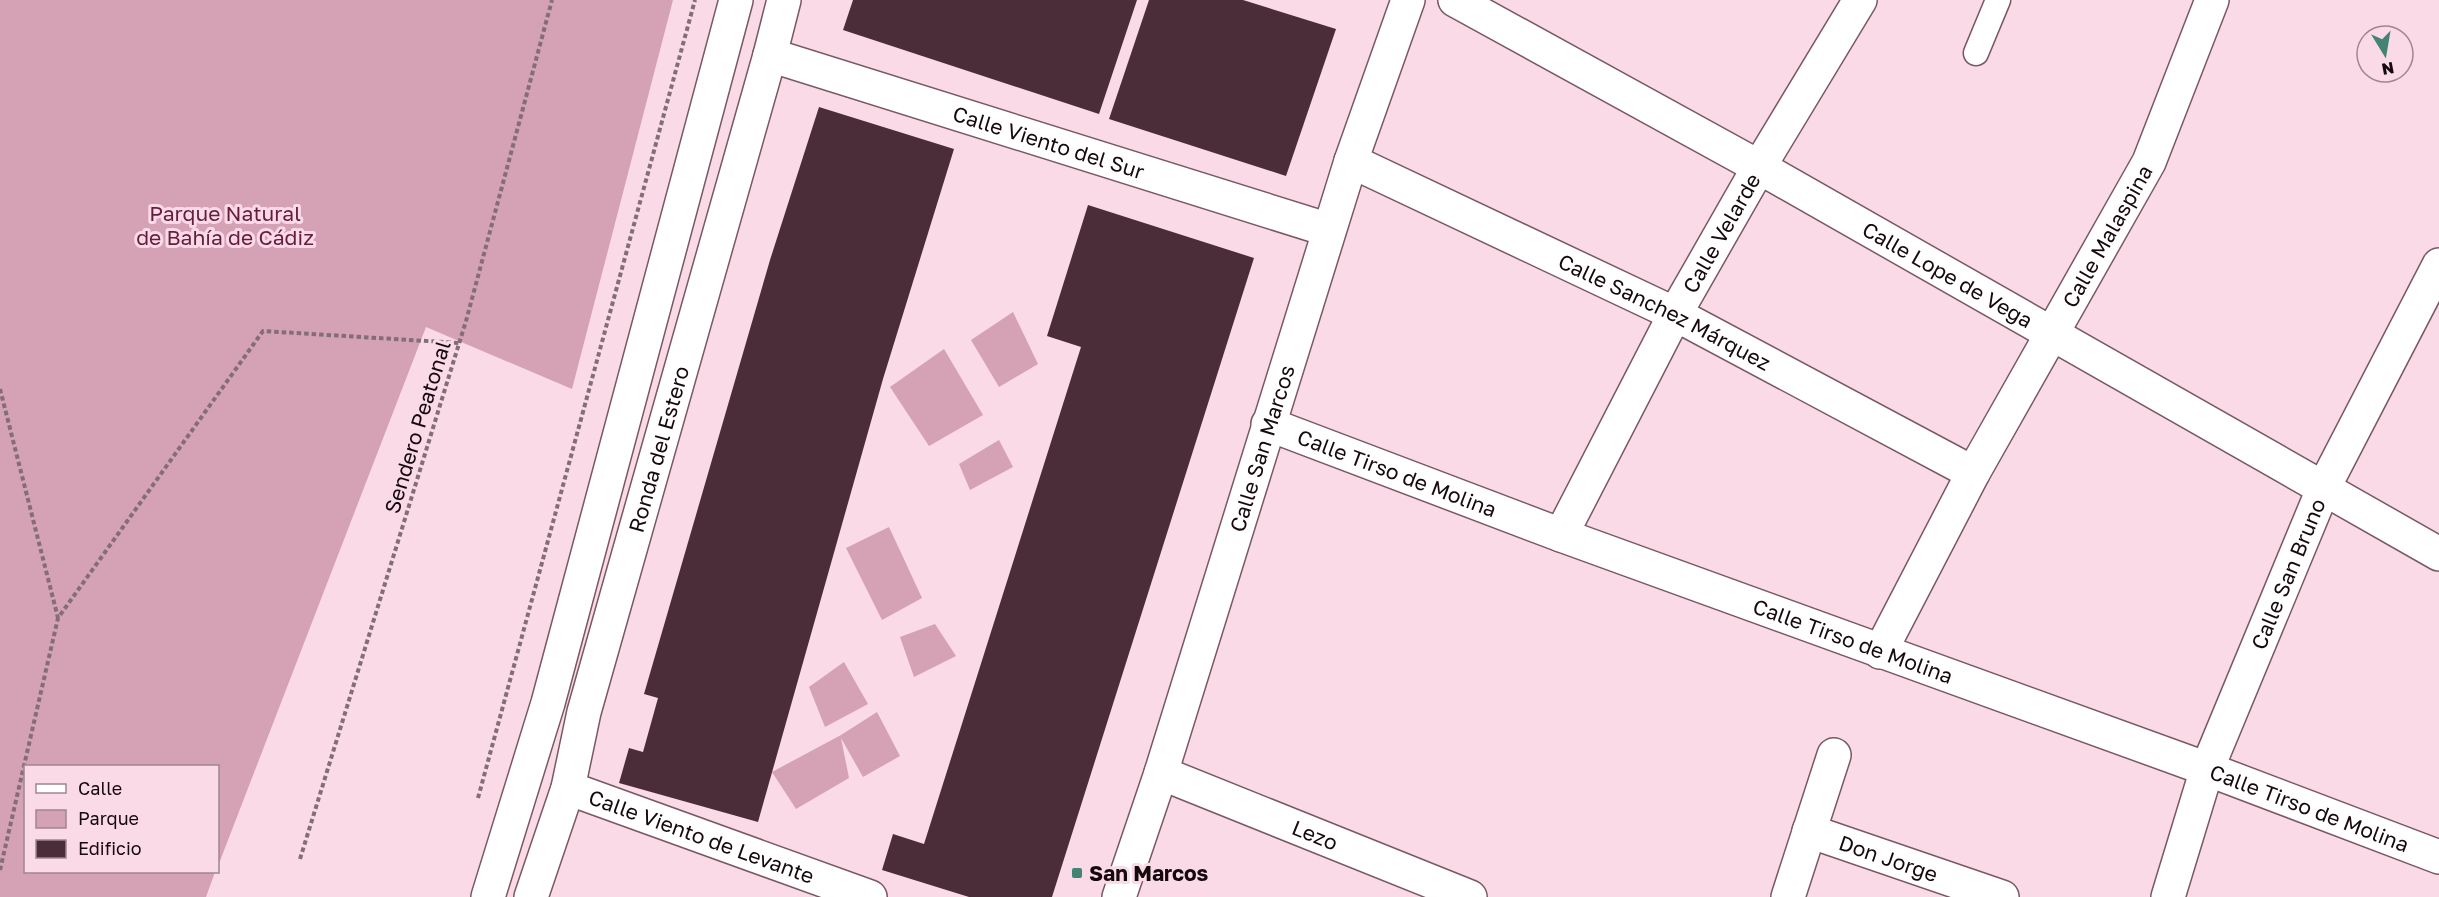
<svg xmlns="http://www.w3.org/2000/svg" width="2439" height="897" font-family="'Golos Text',sans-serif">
<rect width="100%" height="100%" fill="#fadae6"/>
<g fill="#d5a1b4">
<polygon points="0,0 673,0 572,389 426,327 218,866 218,766 26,766 26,872 215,872 206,897 0,897"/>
<polygon points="1013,312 1038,364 999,387 971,340"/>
<polygon points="944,349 983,415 929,446 890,387"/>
<polygon points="999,440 1013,467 970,490 959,464"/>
<polygon points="889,527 922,598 882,620 846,548"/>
<polygon points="935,624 956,656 914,677 900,637"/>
<polygon points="844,662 868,704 825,727 809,687"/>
<polygon points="877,712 900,756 863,777 841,738 849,778 796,809 772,772 841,735"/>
</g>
<g fill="#4b2d39">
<polygon points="853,0 1137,0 1099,114 843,30"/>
<polygon points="1149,0 1243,0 1336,29 1286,176 1109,119"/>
<polygon points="819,107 954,149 883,379 758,822 619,783 629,748 643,752 658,698 644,694 770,260"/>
<polygon points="1088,205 1254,258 1052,897 969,897 882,870 893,834 924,844 1081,347 1047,336"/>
</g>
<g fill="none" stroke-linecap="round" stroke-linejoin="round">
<g stroke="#795864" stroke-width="27">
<polyline id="pedestrian" points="1976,53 1998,0"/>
</g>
<g stroke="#795864" stroke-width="36">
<g id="minor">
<path id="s1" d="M1455,0L1759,167L2439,554"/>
<path id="s2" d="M770,55L1329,230"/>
<path id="s3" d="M1351,161L1675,314L1973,473"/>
<path id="s4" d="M1268,424L1561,535L2207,769L2439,857"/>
<path id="s5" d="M1561,535L1675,314L1759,167L1860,0"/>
<path id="s6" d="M1880,652L1973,473L2149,162L2212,0"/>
<path id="s7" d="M1161,773L1470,897"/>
<path id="s8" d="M568,788L870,897"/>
<path id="s9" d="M1809,831L2002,897"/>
<path id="s10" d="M1119,897L1161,773L1351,161L1408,0"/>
<polyline points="1788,897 1834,755"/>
<path id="s11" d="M2168,897L2207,769L2324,487L2439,265"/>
</g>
</g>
<g stroke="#795864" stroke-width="36">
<g id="tertiary">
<polyline points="488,897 548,703 736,0"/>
<path id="s12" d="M531,897L568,788L584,712L770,55L784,0"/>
</g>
</g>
<g stroke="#846e76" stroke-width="4" stroke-dasharray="4.5 3" stroke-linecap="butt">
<polyline points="0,389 58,618"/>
<polyline points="478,798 695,0"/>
<polyline points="300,859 466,321 552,0"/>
<polyline points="0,870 58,618 263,331 459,343"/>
</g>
<use href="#pedestrian" stroke="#fff" stroke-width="24"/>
<use href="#minor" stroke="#fff" stroke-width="33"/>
<use href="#tertiary" stroke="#fff" stroke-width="33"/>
</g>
<rect fill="#438373" stroke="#fadae6" stroke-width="2" x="1071" y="867" width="12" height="12" rx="3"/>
<g text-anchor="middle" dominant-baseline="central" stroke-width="6" stroke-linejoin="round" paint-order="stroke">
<g font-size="21" fill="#16090e" stroke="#fadae6">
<text stroke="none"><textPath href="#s2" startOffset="292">Calle Viento del Sur</textPath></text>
<text stroke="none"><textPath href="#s5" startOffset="342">Calle Velarde</textPath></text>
<text stroke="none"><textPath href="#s6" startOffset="474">Calle Malaspina</textPath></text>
<text stroke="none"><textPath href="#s1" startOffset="564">Calle Lope de Vega</textPath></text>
<text stroke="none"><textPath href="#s3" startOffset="348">Calle Sanchez Márquez</textPath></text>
<text transform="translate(417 427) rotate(-73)">Sendero Peatonal</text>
<text stroke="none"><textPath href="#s10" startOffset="471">Calle San Marcos</textPath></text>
<text stroke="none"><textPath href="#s12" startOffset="466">Ronda del Estero</textPath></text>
<text stroke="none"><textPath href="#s4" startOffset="138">Calle Tirso de Molina</textPath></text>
<text stroke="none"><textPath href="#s11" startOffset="345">Calle San Bruno</textPath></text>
<text stroke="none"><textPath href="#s4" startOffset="624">Calle Tirso de Molina</textPath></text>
<text stroke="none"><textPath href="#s4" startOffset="1110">Calle Tirso de Molina</textPath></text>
<text stroke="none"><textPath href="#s7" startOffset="166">Lezo</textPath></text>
<text stroke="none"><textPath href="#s8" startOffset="142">Calle Viento de Levante</textPath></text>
<text stroke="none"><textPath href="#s9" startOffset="84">Don Jorge</textPath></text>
</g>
<g font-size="21" fill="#641d3f" stroke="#fadae6">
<text x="225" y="213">Parque Natural<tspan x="225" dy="24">de Bahía de Cádiz</tspan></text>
</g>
<g font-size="21" font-weight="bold" fill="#16090e" stroke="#fadae6" text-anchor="start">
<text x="1089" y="873">San Marcos</text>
</g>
</g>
<rect x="24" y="765" width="195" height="108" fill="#fadae6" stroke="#9f8690" stroke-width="1.5"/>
<rect x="36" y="784" width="30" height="9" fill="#ffffff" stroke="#9f8690" stroke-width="1.5"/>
<text x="78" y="795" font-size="18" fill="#16090e">Calle</text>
<rect x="36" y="810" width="30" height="18" fill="#d5a1b4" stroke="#9f8690" stroke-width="1.5"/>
<text x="78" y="825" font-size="18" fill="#16090e">Parque</text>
<rect x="36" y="840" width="30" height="18" fill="#4b2d39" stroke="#9f8690" stroke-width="1.5"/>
<text x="78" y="855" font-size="18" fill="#16090e">Edificio</text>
<g transform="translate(2385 54) rotate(169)"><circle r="28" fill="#fadae6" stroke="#9f8690" stroke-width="1.5"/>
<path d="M0-4.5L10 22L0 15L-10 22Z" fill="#438373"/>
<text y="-9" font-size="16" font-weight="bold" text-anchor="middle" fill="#16090e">N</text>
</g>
</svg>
